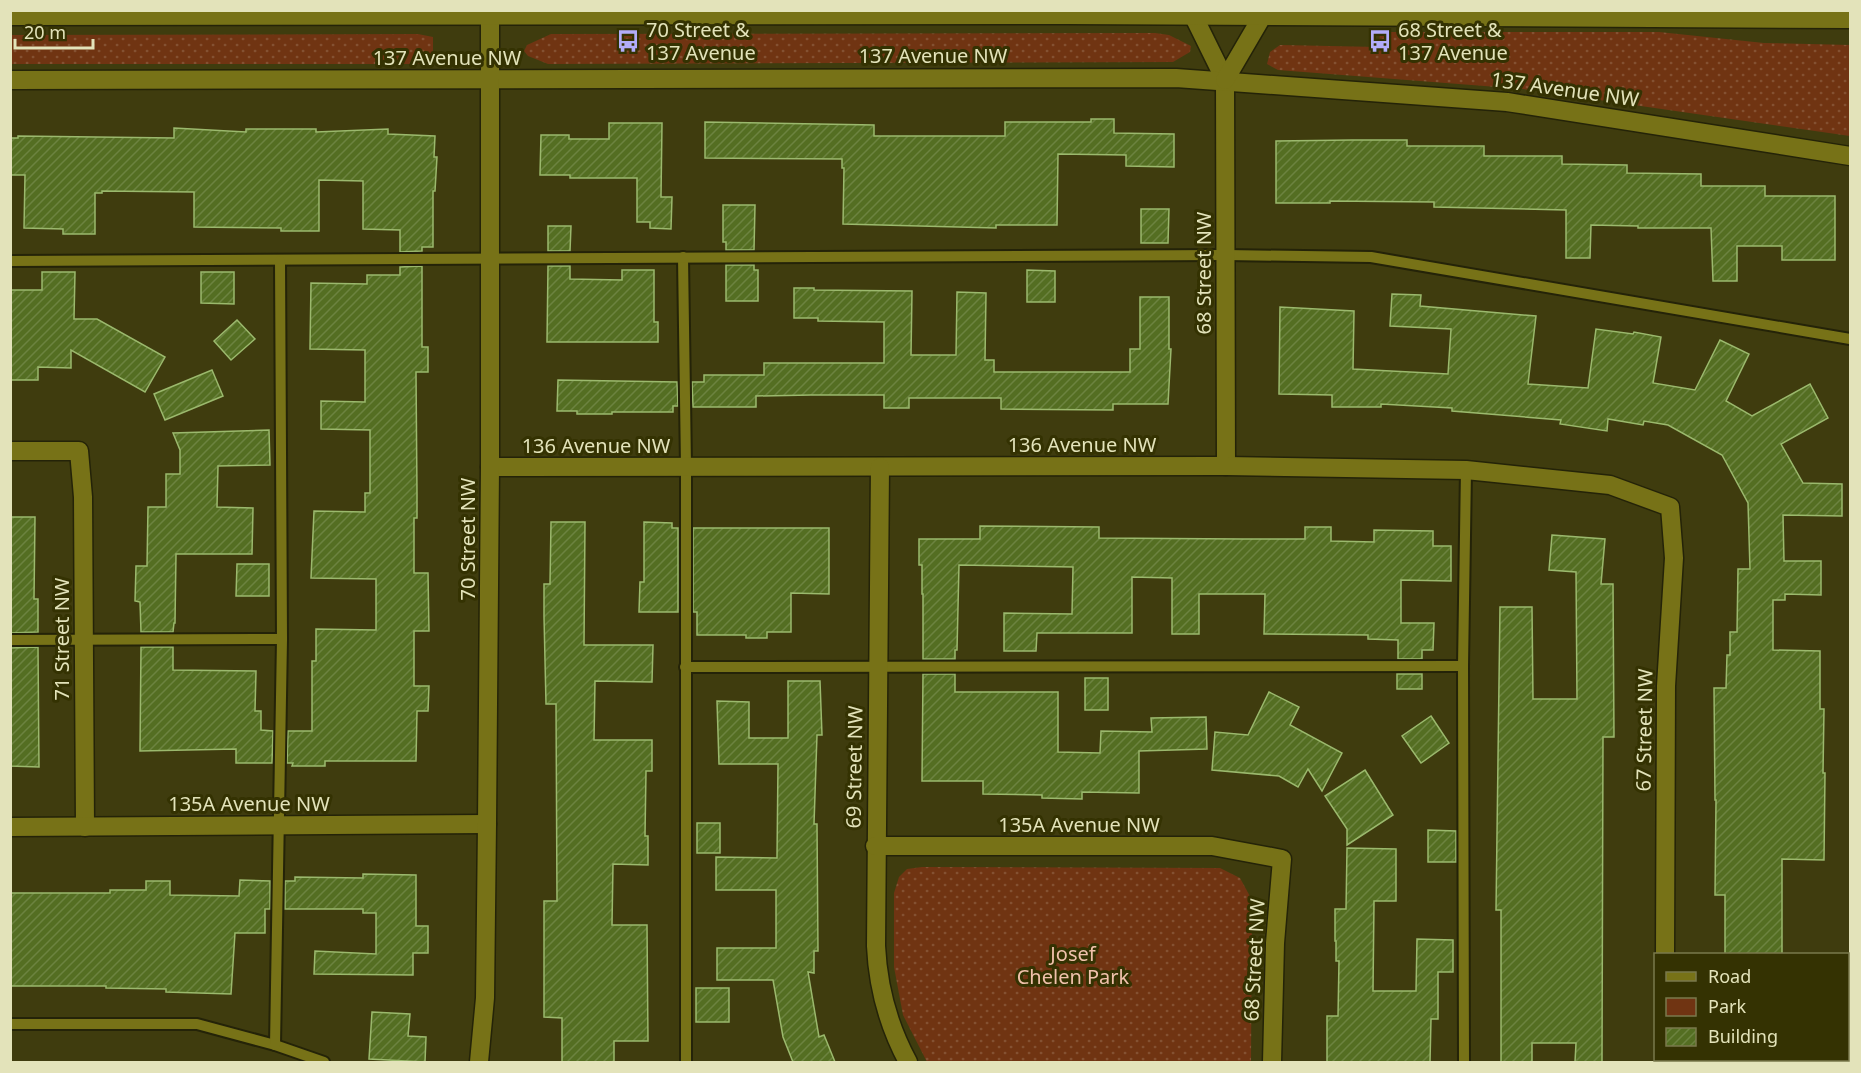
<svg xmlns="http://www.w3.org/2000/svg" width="1861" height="1073" font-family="'Noto Sans',sans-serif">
<defs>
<pattern id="green-dots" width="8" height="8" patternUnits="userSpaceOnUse" patternTransform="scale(1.5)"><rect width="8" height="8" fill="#703412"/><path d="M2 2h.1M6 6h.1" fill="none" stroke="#845132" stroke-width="1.8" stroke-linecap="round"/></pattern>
<pattern id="building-hatch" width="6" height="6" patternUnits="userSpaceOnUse" patternTransform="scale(1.5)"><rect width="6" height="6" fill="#546e22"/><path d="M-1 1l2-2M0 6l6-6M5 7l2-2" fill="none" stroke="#6c8340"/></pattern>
</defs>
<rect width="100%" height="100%" fill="#3f3c0e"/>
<g fill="url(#green-dots)">
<polygon points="1380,32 1659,32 1764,43 1850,45 1850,136 1523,89 1278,70 1267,64 1270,52 1280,45 1379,47"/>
<polygon points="1155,33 1169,35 1191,46 1190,52 1173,62 548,64 528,56 524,51 527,45 551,34"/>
<polygon points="418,34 433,37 433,61 423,64 11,64 11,35"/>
<polygon points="922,867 1220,868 1240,878 1252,900 1251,1062 927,1062 903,1015 894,967 894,893 899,877 907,869"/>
</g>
<g fill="url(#building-hatch)" stroke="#9bb96d" stroke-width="1.5">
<polygon points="1091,119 1114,119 1114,133 1174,134 1174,167 1126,166 1126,155 1058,154 1057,225 996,225 996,228 843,224 844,168 842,168 842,159 705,158 705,122 874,125 874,136 1005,136 1005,122 1091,122"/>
<polygon points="609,123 662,123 661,197 672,197 671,229 650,228 650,222 637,222 637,178 570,178 570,175 540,175 541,135 569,135 569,139 609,139"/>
<polygon points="174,128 246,132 246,129 316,129 316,132 388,129 388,134 435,136 434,157 437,157 435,191 433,191 433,247 422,247 422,251 400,252 400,230 363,229 363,181 319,180 319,231 281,231 281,228 194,227 194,192 102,191 102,193 95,193 95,234 63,234 63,229 24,228 25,175 10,175 10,138 18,138 18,136 174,138"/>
<polygon points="1352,140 1407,140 1407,146 1484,146 1484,156 1562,156 1562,164 1627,165 1627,173 1701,174 1701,186 1765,186 1765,196 1835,196 1835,260 1782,260 1782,246 1737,246 1737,281 1713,281 1711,228 1638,228 1638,226 1591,225 1590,258 1566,258 1566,210 1434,207 1434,202 1330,201 1330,203 1276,203 1276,141"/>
<polygon points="723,205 755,205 754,250 726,250 726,242 723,242"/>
<polygon points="1141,209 1169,209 1168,243 1141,243"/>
<polygon points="548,226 571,226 570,251 548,251"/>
<polygon points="726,265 754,265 754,270 758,270 758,301 726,301"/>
<polygon points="422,266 422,347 428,347 428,372 416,372 417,494 417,518 414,518 414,573 428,573 429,631 414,631 414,686 429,686 428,711 417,711 416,761 325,761 325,766 292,766 293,763 287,763 288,731 312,731 312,661 316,661 316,629 376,630 376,579 311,578 314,511 365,512 365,493 370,493 370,430 321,429 321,401 365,402 365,350 310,349 311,283 367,284 367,275 400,275 400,267"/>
<polygon points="548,266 570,266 570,279 622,280 622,270 654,270 654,322 658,322 658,342 547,342"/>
<polygon points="1027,270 1055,271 1055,302 1027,302"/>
<polygon points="42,272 75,272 74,319 97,319 165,357 145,392 71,350 71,368 38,367 38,380 10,380 10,290 42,290"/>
<polygon points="201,272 234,272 234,304 201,303"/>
<polygon points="794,288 814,288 814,290 912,291 911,355 956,355 957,292 986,293 985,360 994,360 994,372 1130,372 1130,349 1140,349 1140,297 1169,297 1169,349 1171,349 1168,404 1113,404 1113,410 1001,409 1001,398 909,398 909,408 884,408 884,395 811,395 756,396 756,407 693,407 692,382 704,382 704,375 764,375 764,363 884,363 884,322 818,321 818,318 794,318"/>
<polygon points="1392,294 1421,295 1420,306 1536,316 1528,384 1588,388 1596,329 1633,334 1634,332 1661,337 1653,383 1695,390 1720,340 1749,354 1726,401 1752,416 1810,384 1828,418 1781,444 1803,483 1842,484 1842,516 1783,515 1784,561 1821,561 1821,595 1785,594 1785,600 1773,600 1773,650 1820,651 1820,709 1824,709 1823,773 1825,773 1824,860 1782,859 1782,954 1725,954 1725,895 1715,895 1716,800 1715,800 1714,688 1726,688 1727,655 1730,655 1730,632 1737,632 1738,569 1750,569 1748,503 1722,455 1668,425 1644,421 1643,425 1608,419 1607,431 1560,424 1561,420 1452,411 1452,408 1381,404 1381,407 1332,407 1332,395 1279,394 1280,307 1354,311 1353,369 1448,374 1451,329 1390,326"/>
<polygon points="237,320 255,339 231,360 214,341"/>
<polygon points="212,370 223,396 165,420 154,394"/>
<polygon points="558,380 677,382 678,406 673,406 673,412 612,412 612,414 577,414 577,411 557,411"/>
<polygon points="269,430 270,465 218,466 217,507 253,508 252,554 176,554 175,623 174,623 173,632 141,632 140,602 135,601 136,566 147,566 148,507 166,507 166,474 180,474 180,450 173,433"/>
<polygon points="10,517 35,517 34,599 38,599 38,632 10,633"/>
<polygon points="551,522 585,522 584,645 653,645 652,682 595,681 594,740 652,740 652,771 646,771 645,836 648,836 648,865 613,864 612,925 647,925 648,1041 614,1041 614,1062 562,1062 562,1018 544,1017 544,901 557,901 556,704 546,704 544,617 544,584 550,584"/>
<polygon points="644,522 672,523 672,528 678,528 678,612 639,612 640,582 644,582"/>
<polygon points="980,526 1099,527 1099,538 1242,539 1305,539 1305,527 1331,527 1331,541 1374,542 1374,530 1433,531 1433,546 1451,546 1451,581 1401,580 1401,623 1434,623 1433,650 1422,650 1422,659 1398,659 1398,640 1368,639 1368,635 1264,634 1265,594 1199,594 1199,634 1172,634 1172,578 1132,577 1132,633 1037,633 1036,651 1004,651 1004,613 1072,614 1073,567 959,565 957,650 955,650 955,659 923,659 923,594 922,594 922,565 919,565 919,539 980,539"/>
<polygon points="693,528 829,528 829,594 791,593 791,632 767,632 767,638 746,638 746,635 697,635 697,612 693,612"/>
<polygon points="1552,535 1605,539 1601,584 1613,584 1614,737 1603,737 1602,1062 1575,1062 1576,1043 1532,1043 1532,1062 1501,1062 1501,910 1496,910 1500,607 1532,607 1533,699 1577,699 1576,572 1549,570"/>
<polygon points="237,564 269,564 269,596 236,596"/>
<polygon points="38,647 39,767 10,766 10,648"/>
<polygon points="141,647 173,647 173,670 256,671 255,711 261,711 261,730 273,731 272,763 236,763 236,749 140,751"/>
<polygon points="923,674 955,674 955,692 1058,692 1058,752 1100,753 1101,731 1152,732 1151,718 1206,717 1207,749 1139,751 1139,793 1082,792 1082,799 1042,798 1042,795 983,794 983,781 922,781"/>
<rect x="1397" y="674" width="25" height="15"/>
<rect x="1085" y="678" width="23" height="32"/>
<polygon points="788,681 820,681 822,735 817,735 814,824 817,824 818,951 814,951 814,973 808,972 819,1037 824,1035 835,1062 793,1062 783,1037 773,980 717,980 717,948 776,948 776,890 716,890 716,857 777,858 778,764 719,764 717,701 749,702 749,738 788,738"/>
<polygon points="1269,692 1299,707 1290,725 1342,753 1322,791 1308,769 1298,787 1279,776 1212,770 1215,732 1248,735"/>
<polygon points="1431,716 1449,743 1421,763 1402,736"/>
<polygon points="1365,770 1393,815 1347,845 1347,829 1325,796"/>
<rect x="697" y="823" width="23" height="30"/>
<polygon points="1428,830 1456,831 1456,862 1428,862"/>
<polygon points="1347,848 1396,849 1396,901 1374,901 1373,991 1416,991 1417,939 1453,940 1453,972 1438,972 1438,1019 1431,1019 1430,1062 1327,1062 1327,1016 1338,1016 1339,961 1336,961 1336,941 1335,941 1335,909 1346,909"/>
<polygon points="363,874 416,875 416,926 428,926 428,953 413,953 413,975 314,974 315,951 376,954 376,913 363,913 363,909 285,909 285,881 295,881 295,877 363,878"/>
<polygon points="240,880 270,881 270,909 265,909 265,933 235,933 231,994 166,992 166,989 106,988 106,986 10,986 10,893 110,893 110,890 146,890 146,881 170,881 170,895 239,896"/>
<rect x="696" y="988" width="33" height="34"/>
<polygon points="372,1012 410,1014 408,1036 426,1037 425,1062 369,1059"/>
</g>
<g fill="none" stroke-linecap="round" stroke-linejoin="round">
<g stroke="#242308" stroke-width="14">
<g id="lane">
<polyline points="683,257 686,467 686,1062"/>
<polyline points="10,261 1226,255 1371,257 1850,339"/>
<polyline points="10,640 282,639"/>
<polyline points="685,667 1463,666"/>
<polyline points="10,1024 197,1024 275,1045 324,1062"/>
<polyline points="275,1045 282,639 280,261"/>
<polyline points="1464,1062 1463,666 1466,470"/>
</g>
</g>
<g stroke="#242308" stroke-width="21">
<g id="street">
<polyline points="1193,15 1225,80 1226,466"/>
<polyline points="10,80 1176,78 1507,102 1850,156"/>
<polyline points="1225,80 1263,15"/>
<polyline points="10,451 79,451 83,497 85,827"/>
<polyline points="490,467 1226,466 1466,470 1610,485 1670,507 1674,558 1666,686 1665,954"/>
<path d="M880,467L876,946C878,988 888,1025 908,1062"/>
<polyline points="10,827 487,824"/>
<polyline points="875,846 1212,846 1282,859 1275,943 1272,1062"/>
<polyline points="479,1062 485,998 487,824 490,467 490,15"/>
<polyline points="1664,1062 1664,1060"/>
</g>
</g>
<g stroke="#242308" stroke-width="21">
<polyline id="secondary" points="10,16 1068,15 1850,19"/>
</g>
<use href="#lane" stroke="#777217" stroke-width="10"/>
<use href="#street" stroke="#777217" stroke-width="18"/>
<use href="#secondary" stroke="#777217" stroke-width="18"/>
</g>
<defs>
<g id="bus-bare" transform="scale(1.8)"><path d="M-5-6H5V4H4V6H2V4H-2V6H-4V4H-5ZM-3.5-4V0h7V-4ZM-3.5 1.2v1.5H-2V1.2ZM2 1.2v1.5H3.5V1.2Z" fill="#b2adf9" stroke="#343202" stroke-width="2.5" paint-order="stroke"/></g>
</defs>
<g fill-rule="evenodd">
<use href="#bus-bare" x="628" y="41"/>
<use href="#bus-bare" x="1380" y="41"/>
</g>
<g text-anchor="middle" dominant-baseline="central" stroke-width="6" stroke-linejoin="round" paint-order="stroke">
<g font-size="20" fill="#e3e3ba" stroke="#343202" text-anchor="start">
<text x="646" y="29">70 Street &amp;<tspan x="646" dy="23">137 Avenue</tspan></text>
<text x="1398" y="29">68 Street &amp;<tspan x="1398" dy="23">137 Avenue</tspan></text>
</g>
<g font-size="20" fill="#e3e3ba" stroke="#343202">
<text x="933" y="55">137 Avenue NW</text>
<text x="447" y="57">137 Avenue NW</text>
<text transform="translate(1565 89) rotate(8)">137 Avenue NW</text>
<text transform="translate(1203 273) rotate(-90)">68 Street NW</text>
<text x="1082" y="444">136 Avenue NW</text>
<text x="596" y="445">136 Avenue NW</text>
<text transform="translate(467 539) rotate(-90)">70 Street NW</text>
<text transform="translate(61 639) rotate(-90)">71 Street NW</text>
<text transform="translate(1644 730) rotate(-89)">67 Street NW</text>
<text transform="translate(854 767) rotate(-89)">69 Street NW</text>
<text x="249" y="803">135A Avenue NW</text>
<text x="1079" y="824">135A Avenue NW</text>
<text transform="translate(1254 960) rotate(-87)">68 Street NW</text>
</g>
<g font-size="20" fill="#f0c1ab" stroke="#343202">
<text x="1073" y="953">Josef<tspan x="1073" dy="23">Chelen Park</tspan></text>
</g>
</g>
<rect width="1861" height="1073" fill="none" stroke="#e3e3ba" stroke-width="24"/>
<rect x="1654" y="953" width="195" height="108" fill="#343202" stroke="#7a794c" stroke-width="1.5"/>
<rect x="1666" y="972" width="30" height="9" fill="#777217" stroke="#7a794c" stroke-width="1.5"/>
<text x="1708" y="983" font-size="18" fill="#e3e3ba">Road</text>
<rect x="1666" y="998" width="30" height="18" fill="#703412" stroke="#7a794c" stroke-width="1.5"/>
<text x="1708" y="1013" font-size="18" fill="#e3e3ba">Park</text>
<rect x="1666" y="1028" width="30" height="18" fill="url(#building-hatch)" stroke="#7a794c" stroke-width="1.5"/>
<text x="1708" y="1043" font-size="18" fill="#e3e3ba">Building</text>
<path d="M15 39v9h78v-9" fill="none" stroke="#e3e3ba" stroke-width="3"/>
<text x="24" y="39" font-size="18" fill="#e3e3ba" stroke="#343202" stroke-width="4.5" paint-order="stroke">20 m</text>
</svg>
